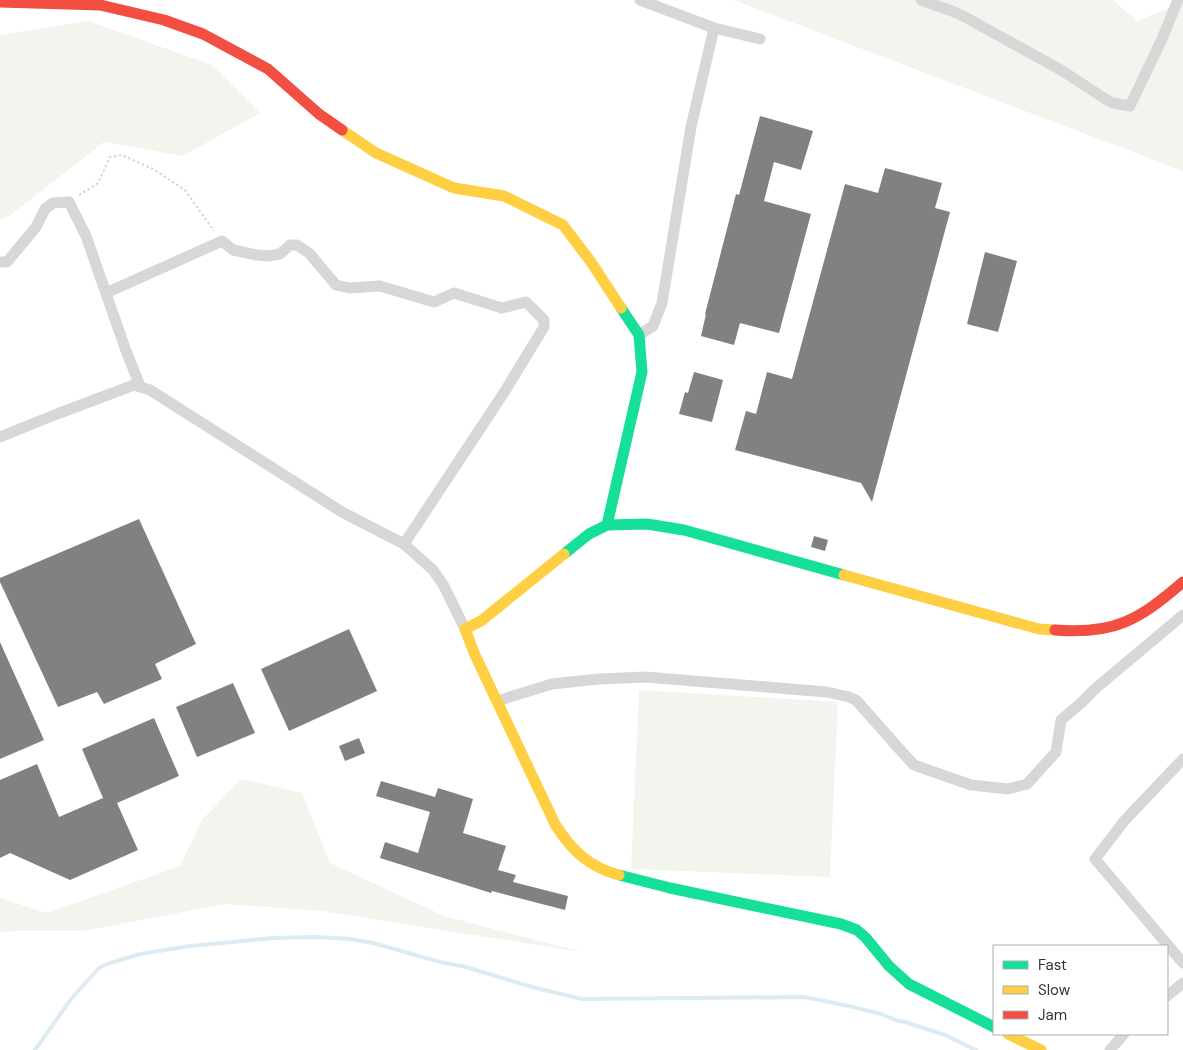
<svg xmlns="http://www.w3.org/2000/svg" width="1183" height="1050" font-family="'DM Sans',sans-serif">
<rect width="100%" height="100%" fill="#fff"/>
<g fill="#f1f5ed">
<polygon points="734,0 1113,0 1137,21 1183,2 1183,171"/>
<polygon points="88,21 212,65 260,113 183,156 104,142 9,216 0,220 0,35"/>
<polygon points="639,690 838,702 830,877 631,869"/>
<polygon points="241,779 302,793 330,863 444,916 581,952 322,911 225,904 83,931 17,931 0,932 0,898 47,913 180,866 202,820"/>
</g>
<g fill="none" stroke-linecap="round" stroke-linejoin="round">
<polyline stroke="#ddebf3" stroke-width="4" points="35,1050 71,999 99,968 107,964 140,954 190,946 273,938 315,937 351,939 373,943 440,962 466,967 532,987 582,999 804,997 849,1006 881,1014 895,1020 905,1022 945,1035 976,1050"/>
</g>
<g fill="#818181">
<polygon points="760,116 813,131 801,170 774,162 764,201 811,214 779,333 740,323 734,345 701,336 706,314 705,314 736,194 739,195"/>
<polygon points="885,168 942,183 935,208 950,212 872,502 861,483 735,450 746,411 756,414 767,372 792,379 845,184 878,193"/>
<polygon points="985,252 1017,261 998,332 967,324"/>
<polygon points="694,372 723,380 712,422 679,414 685,392 688,393"/>
<polygon points="139,519 196,644 155,664 162,679 104,704 97,692 58,707 0,582 0,578"/>
<polygon points="814,536 828,540 825,551 811,547"/>
<polygon points="349,629 377,691 289,731 261,669"/>
<polygon points="0,642 44,740 0,759"/>
<polygon points="233,683 255,733 197,757 176,707"/>
<polygon points="154,718 179,776 117,803 138,850 70,880 10,853 0,858 0,780 37,764 59,817 103,798 82,749"/>
<polygon points="359,738 365,753 345,761 339,746"/>
<polygon points="381,781 435,797 438,788 473,799 463,833 506,846 498,870 516,875 513,882 568,896 565,910 492,891 491,893 380,858 385,842 418,853 430,812 376,796"/>
</g>
<g fill="none" stroke-linecap="round" stroke-linejoin="round">
<polyline stroke="#d6d6d6" stroke-width="2" stroke-dasharray="2.5 2.5" stroke-linecap="butt" points="79,195 98,183 110,157 122,155 153,169 185,190 214,231"/>
<g stroke="#d7d7d7" stroke-width="11">
<polyline points="640,0 714,28 760,39"/>
<polyline points="921,0 952,11 965,17 1061,70 1107,100 1113,103 1130,106 1162,39 1178,0"/>
<polyline points="0,262 7,262 36,227 45,209 53,203 69,202 86,236 125,348 140,386"/>
<polyline points="106,293 222,241 233,250 257,255 268,256 280,254 290,245 297,245 309,253 336,285 349,288 380,286 434,302 454,293 502,308 526,302 544,320 544,327 505,391 404,544"/>
<polyline points="639,335 653,326 662,303 691,127 714,28"/>
<polyline points="0,437 57,414 134,385 150,390 342,512 404,544 433,570 444,586 465,629"/>
<polyline points="497,701 552,684 599,679 645,677 827,692 849,697 856,700 902,752 914,765 971,785 1008,789 1027,784 1056,752 1061,720 1081,703 1096,688 1183,615"/>
<polyline points="1183,759 1125,820 1095,859 1183,963"/>
<polyline points="1167,996 1183,983"/>
<polyline points="1110,1050 1124,1034"/>
</g>
<g stroke="#16e098" stroke-width="11">
<polyline points="607,525 642,372 639,335 621,308"/>
<polyline points="564,554 589,534 607,525 647,524 684,530 844,575"/>
<polyline points="619,875 670,888 841,924 857,930 866,938 889,966 909,984 994,1027"/>
</g>
<g stroke="#ffcf43" stroke-width="11">
<polyline points="342,130 376,153 454,188 504,196 563,225 591,262 621,308"/>
<path d="M564,554L481,621L465,629L475,655L555,824C571,850 589,867 619,875"/>
<polyline points="844,575 1039,629 1055,630"/>
<polyline points="1008,1034 1041,1050"/>
</g>
<g stroke="#f24e42" stroke-width="11">
<polyline points="0,2 100,5 164,20 203,34 268,69 319,114 342,130"/>
<path d="M1055,630C1114,635 1139,620 1183,582"/>
</g>
</g>
<rect x="993" y="945" width="175" height="90" fill="#ffffff" stroke="#adadad"/>
<rect x="1003" y="961" width="25" height="8" fill="#16e098" stroke="#adadad"/>
<text x="1038" y="970" font-size="15" fill="#333333">Fast</text>
<rect x="1003" y="986" width="25" height="8" fill="#ffcf43" stroke="#adadad"/>
<text x="1038" y="995" font-size="15" fill="#333333">Slow</text>
<rect x="1003" y="1011" width="25" height="8" fill="#f24e42" stroke="#adadad"/>
<text x="1038" y="1020" font-size="15" fill="#333333">Jam</text>
</svg>
